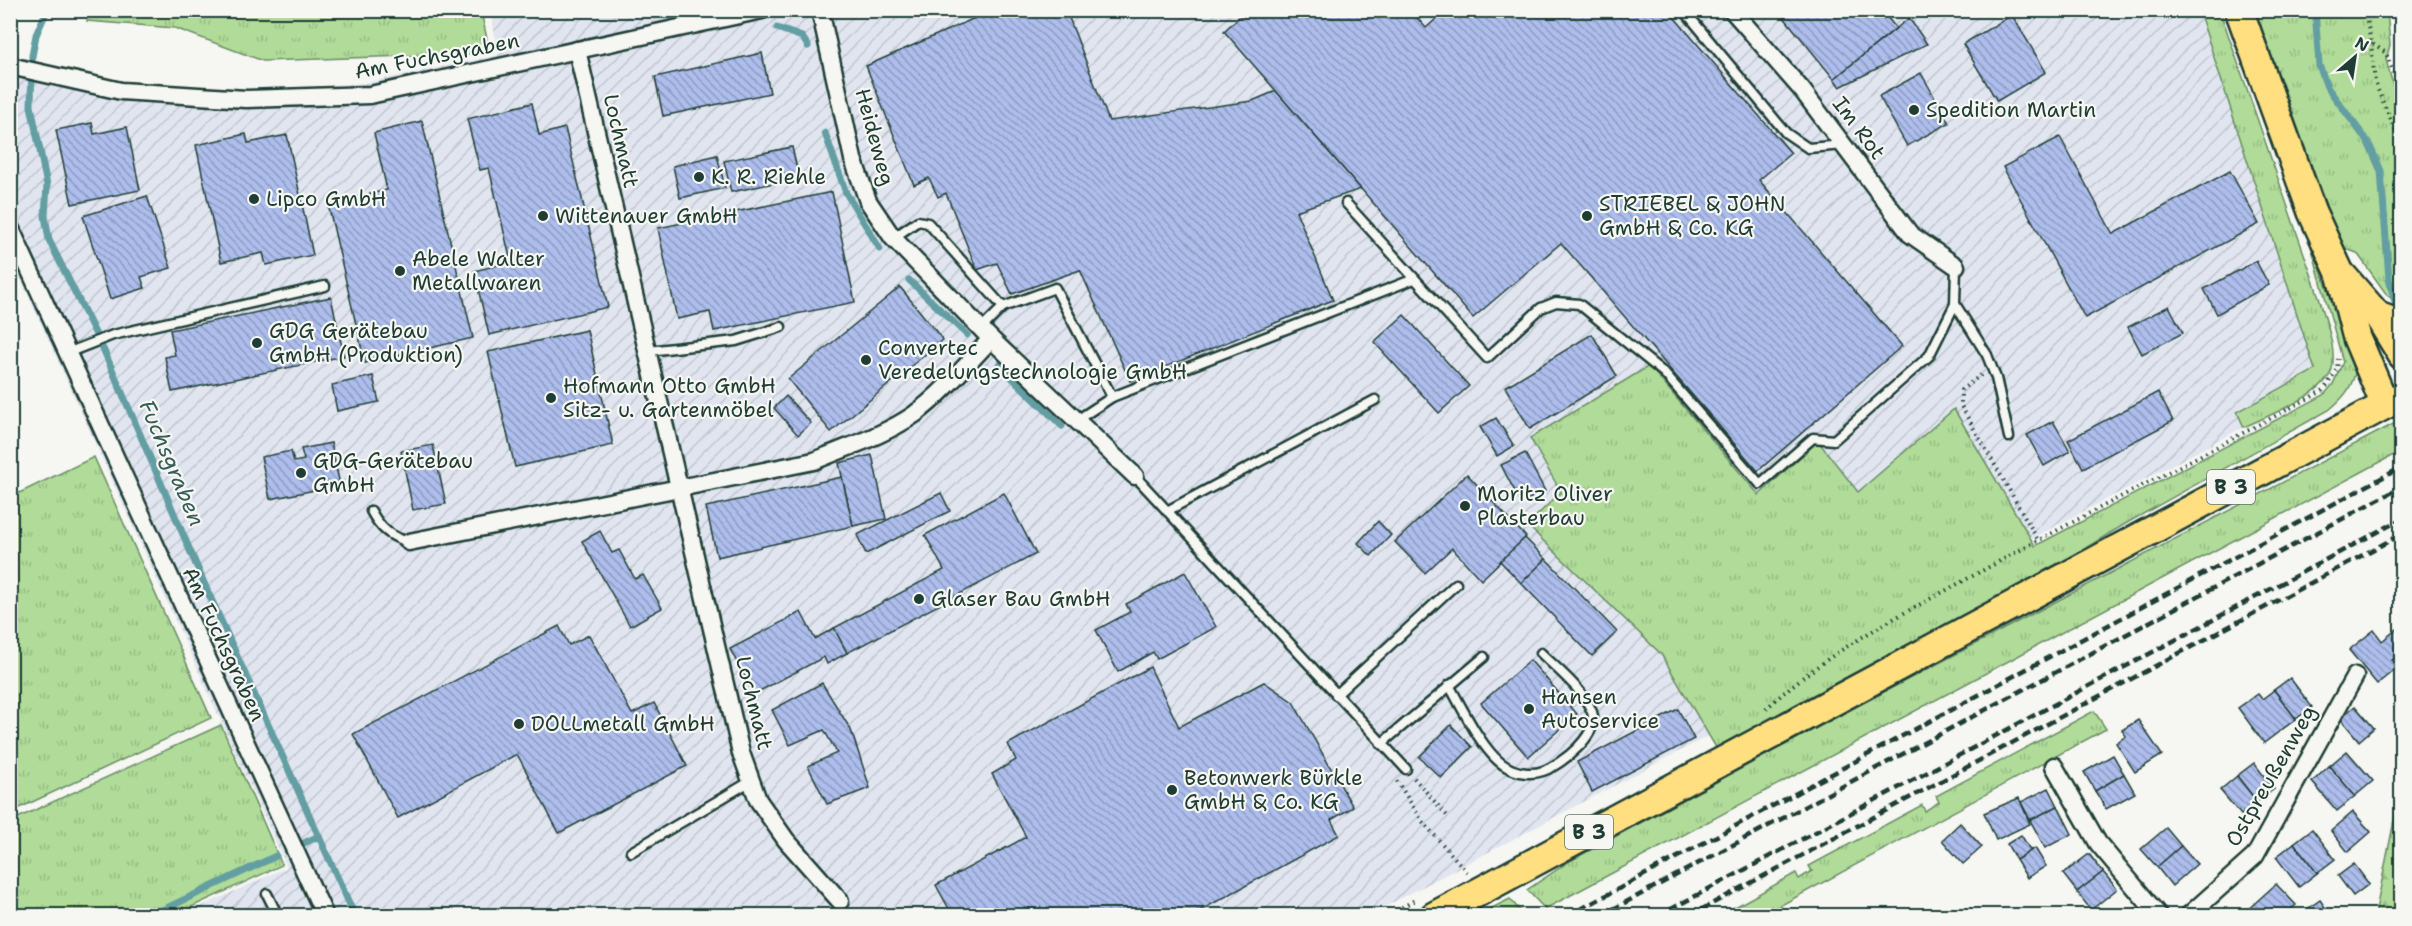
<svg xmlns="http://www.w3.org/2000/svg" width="2412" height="926" font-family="'Shantell Sans',sans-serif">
<defs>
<pattern id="industrial-furrows" width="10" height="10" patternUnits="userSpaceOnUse" patternTransform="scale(1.5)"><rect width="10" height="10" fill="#e0e5f0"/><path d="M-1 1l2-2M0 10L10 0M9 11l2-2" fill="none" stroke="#c0c5ce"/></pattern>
<pattern id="grass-tufts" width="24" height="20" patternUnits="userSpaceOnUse" patternTransform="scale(1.5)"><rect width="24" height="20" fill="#b0db98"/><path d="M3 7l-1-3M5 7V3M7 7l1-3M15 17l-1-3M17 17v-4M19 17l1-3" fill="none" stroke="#97bd84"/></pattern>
<pattern id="forest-firs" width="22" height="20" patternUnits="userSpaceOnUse" patternTransform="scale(1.5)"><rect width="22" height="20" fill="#b0db98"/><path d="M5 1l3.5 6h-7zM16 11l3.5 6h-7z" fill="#97bd84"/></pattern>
<pattern id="building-back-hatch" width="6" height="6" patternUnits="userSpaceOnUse" patternTransform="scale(1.5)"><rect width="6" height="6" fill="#adbdec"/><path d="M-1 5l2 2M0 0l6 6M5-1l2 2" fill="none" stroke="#8c9bc0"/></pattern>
</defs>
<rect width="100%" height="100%" fill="#f6f6f2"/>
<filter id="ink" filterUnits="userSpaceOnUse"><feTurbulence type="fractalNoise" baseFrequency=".0167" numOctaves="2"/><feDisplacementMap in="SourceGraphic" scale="12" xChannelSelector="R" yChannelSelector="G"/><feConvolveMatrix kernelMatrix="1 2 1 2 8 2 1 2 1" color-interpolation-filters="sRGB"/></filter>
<g filter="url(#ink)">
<polygon fill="url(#industrial-furrows)" points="490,10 2199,11 2315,370 2237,411 2244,427 2031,539 1954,409 1858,492 1759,495 1648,366 1530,437 1561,492 1527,525 1661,654 1710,735 1369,915 183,915 287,867 11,257 10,55 119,81 251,91 365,83 499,55"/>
<g fill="url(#grass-tufts)" stroke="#688c66" stroke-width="1.5">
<polygon points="88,10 481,11 490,53 263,61 175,28 87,21"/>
<path d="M2199,11H2220L2320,300C2325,320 2337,348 2332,369C2326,394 2267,416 2244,427L2237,412L2315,370Z"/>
<polygon points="2250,11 2387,11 2390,45 2386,60 2401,113 2401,306 2387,295 2357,253 2346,249 2321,202"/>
<path d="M2310,242L2357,365C2353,386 2346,396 2329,410L2125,524L2038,577L1718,751L1661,654L1527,525L1561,492L1530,438L1649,366L1759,495L1818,441L1858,492L1954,409L2035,546L2324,395L2333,384L2343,362Z"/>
<polygon points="2401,420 2401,451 1545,909 1527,890 1570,861 1829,721"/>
<polygon points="94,457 211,718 11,812 11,497"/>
<polygon points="2094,711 2106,729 1763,915 1719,916 1796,873 1799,879 1812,871 1809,866 1922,805 1925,811 1939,802 1936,796"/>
<polygon points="221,725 282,865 174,915 11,915 11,821"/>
<polygon points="1510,899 1524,915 1478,915"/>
</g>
<polygon fill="url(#forest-firs)" stroke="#688c66" stroke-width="1.5" points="2401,786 2401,915 2375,915"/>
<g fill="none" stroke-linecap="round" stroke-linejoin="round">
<g stroke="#639ea3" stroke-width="7">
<polyline points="47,10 36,35 32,56 31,106 47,185 45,216 49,240 105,353 207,590 355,916"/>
<polyline points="2315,10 2319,65 2327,87 2368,142 2381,171 2389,279 2399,317"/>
<polyline points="777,28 802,37 808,46"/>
<polyline points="825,133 846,193 880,249"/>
<polyline points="909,280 967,335"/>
<polyline points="999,365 1062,426"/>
<polyline points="304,843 319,836"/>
<polyline points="150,916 276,856"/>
<polyline points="2397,916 2402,894"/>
</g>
</g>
<g fill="url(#building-back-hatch)" stroke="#1f3d34" stroke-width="1.5">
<polygon points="993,10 1066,10 1109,121 1252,101 1276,91 1361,189 1296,211 1333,300 1130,381 1080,270 1012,294 997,263 977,270 946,193 938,197 929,178 914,185 866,66"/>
<polygon points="1247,10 1410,10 1426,28 1446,10 1668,10 1791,153 1759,180 1902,346 1758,471 1561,243 1473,318 1224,31"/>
<polygon points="1778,10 1881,10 1896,28 1834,79"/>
<polygon points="2012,15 2046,72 1997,101 1963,44"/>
<polygon points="1909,18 1927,44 1840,87 1834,79"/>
<polygon points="762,53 770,93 663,116 655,77"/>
<polygon points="1921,73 1949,123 1907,146 1879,96"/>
<polygon points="532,103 539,135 565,128 608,307 489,335 474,271 511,262 489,168 480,170 467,119"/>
<polygon points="422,121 473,338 365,363 328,204 387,190 374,133"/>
<polygon points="92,123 94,134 127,127 140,190 72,204 56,130"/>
<polygon points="246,134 248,143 287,135 313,255 266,265 263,253 221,262 196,145"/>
<polygon points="2060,137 2113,234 2230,171 2259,224 2085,318 2003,167"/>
<polygon points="792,147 799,178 731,192 724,161"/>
<polygon points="717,155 725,188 680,198 673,166"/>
<polygon points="832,192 855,302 714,331 710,312 677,319 658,228"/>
<polygon points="147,196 171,268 141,277 145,288 110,299 83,216"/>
<polygon points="2256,261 2269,285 2217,314 2204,289"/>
<polygon points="900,287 943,340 831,432 788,379"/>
<polygon points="331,297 344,356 172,392 165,357 175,355 170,330"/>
<polygon points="2169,306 2183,333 2142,354 2128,327"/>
<polygon points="1404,315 1469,386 1439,413 1374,342"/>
<polygon points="587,330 613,445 515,467 488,352"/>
<polygon points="1592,334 1617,376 1530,429 1505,387"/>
<polygon points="373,376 379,402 337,411 332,385"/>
<polygon points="2158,392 2173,421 2083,468 2068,440"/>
<polygon points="786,396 811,423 798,435 774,408"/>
<polygon points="1496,418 1514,446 1497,456 1480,427"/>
<polygon points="2053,421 2070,451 2044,466 2027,435"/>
<polygon points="331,443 340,485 270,499 261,457 291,451 294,462 304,460 301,449"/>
<polygon points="433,445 446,504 413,510 401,451"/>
<polygon points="1525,453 1545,491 1521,503 1501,465"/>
<polygon points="872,455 886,519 853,526 839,463"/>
<polygon points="1467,474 1526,537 1481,580 1452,548 1425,573 1395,542"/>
<polygon points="842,477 853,526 717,557 706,507"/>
<polygon points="941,493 950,511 866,554 857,535"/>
<polygon points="1004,493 1036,554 847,653 834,628 944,570 925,535"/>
<polygon points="1378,521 1391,535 1371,556 1358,543"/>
<polygon points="600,531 612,553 619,550 635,579 643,575 662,608 630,626 582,541"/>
<polygon points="1525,538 1546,559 1521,583 1500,561"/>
<polygon points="1546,559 1617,632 1592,656 1521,583"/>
<polygon points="1185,572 1216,627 1157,659 1153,652 1118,672 1096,630 1130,612 1126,604"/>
<polygon points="801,612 815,639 834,628 847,653 827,664 824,657 754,694 730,649"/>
<polygon points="559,626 569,645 589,635 632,714 654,703 687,766 559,833 517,754 398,818 353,734"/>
<polygon points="2397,629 2402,634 2402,652 2392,660 2398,667 2377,684 2349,650 2374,630 2382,641"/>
<polygon points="1530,660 1577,714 1528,757 1481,703"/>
<polygon points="1150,667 1179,727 1264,682 1293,702 1353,807 1331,820 1339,835 1190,916 953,916 936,885 1026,837 992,774 1016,760 1008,744"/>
<polygon points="2290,678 2312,707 2296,719 2274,690"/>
<polygon points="822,683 851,730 870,788 827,804 808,766 837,753 824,730 790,745 772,710"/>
<polygon points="2274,690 2296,719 2264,743 2238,708 2258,694 2262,699"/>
<polygon points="2355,706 2374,728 2359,741 2340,718"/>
<polygon points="1678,709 1694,739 1592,792 1577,762"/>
<polygon points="2138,720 2162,755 2135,772 2116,743 2126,736 2122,730"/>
<polygon points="1451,725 1472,747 1441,778 1419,757"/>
<polygon points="2347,751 2373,781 2355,796 2329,766"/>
<polygon points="2113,755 2124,774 2095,791 2084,772"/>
<polygon points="2254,763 2274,789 2257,802 2237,776"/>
<polygon points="2329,766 2355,796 2337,811 2312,782"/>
<polygon points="2124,774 2135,793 2106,809 2095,791"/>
<polygon points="2237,776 2257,802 2241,815 2220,790"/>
<polygon points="2049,788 2058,806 2030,820 2021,802"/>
<polygon points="2019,798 2030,824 1996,840 1984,813"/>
<polygon points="2058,806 2072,834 2045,848 2030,820"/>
<polygon points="2353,812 2371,832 2348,852 2331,831"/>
<polygon points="1960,823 1982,847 1963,864 1942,840"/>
<polygon points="2166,828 2181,846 2157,867 2141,849"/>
<polygon points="2312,829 2335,859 2317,873 2294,843"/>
<polygon points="2021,835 2031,851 2016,860 2007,844"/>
<polygon points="2294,843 2317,873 2299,887 2276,857"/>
<polygon points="2181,846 2197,864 2172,886 2157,867"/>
<polygon points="2035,848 2046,866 2027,878 2016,860"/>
<polygon points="2089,854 2103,872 2077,892 2063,874"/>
<polygon points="2354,864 2369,884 2353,896 2338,876"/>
<polygon points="2103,872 2117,889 2091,910 2077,892"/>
<polygon points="2276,884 2296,905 2284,916 2248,916 2245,912"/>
<polygon points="2320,900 2331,916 2305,916 2303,912"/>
<polygon points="2136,908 2142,916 2126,916"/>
</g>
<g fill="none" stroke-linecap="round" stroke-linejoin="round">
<g stroke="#1f3d34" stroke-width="13">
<g id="lane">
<polyline points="1684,10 1786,133 1808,148 1844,145"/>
<polyline points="1346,203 1487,358 1541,308 1556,302 1579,304 1664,373 1760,484 1813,438 1834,440 1929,356 1955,304"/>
<polyline points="893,238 918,221 928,223 1003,307 1055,288 1112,397"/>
<polyline points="1956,266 1955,304 1987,355 1996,378 2009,437"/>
<polyline points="981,329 1003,307"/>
<polyline points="648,351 736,341 781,327"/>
<polyline points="67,353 113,335 325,286"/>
<polyline points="1077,420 1112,397 1414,279"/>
<polyline points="1135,476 1406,769"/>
<path d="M371,511C380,528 390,537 409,542"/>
<polyline points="1167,511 1375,400"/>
<path d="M1449,685C1462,707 1484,755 1507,767C1517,773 1532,775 1543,771C1562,764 1600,735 1592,712C1583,689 1558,670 1541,653"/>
<polyline points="1336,695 1456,584"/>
<polyline points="1381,744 1484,657"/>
<polyline points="631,852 751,781"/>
<polyline points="267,894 278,916"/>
<polyline points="838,916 840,901"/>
</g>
</g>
<g stroke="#1f3d34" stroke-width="21">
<g id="street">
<polyline points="820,10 853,159 868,201 893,238 991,339 1135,476"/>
<polyline points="1732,10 1802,90 1910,234 1956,266"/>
<polyline points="577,50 741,753 758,800 786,840 840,901"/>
<polyline points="10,66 121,91 246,99 370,95 762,10"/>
<polyline points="10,227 325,916"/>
<path d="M409,542L814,461C847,447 885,435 915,414C943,393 967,364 991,339"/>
<polyline points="2054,766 2098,843 2159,916"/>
<polyline points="2188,916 2255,856 2355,676"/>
</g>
</g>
<g stroke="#1f3d34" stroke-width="32">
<g id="primary">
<polyline points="2239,10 2312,212 2340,273 2357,338 2385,405"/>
<polyline points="2343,276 2378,316 2402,325"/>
<polyline points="2378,316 2402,355"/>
<polyline points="1434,916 2402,396"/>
</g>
</g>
<g stroke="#1f3d34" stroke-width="4" stroke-dasharray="1.5 4.5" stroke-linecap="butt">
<polyline points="2365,10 2371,43 2386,53 2402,95"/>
<polyline points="2371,43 2375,83 2402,146"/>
<polyline points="1981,375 1961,390 1961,406 2038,540"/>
<path d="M1766,709C1824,653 1897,617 1967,579C2085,514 2205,454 2324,390L2337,369L2338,359"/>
<polyline points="1414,778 1449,818"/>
<polyline points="1397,781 1422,821 1467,872"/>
<polyline points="1386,916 1415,900"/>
</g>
<use href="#lane" stroke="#f6f6f2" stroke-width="8"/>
<use href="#street" stroke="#f6f6f2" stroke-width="16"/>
<use href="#primary" stroke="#ffdf80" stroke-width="27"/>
<g stroke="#1f3d34" stroke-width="4.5" stroke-dasharray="9 4.5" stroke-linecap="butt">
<polyline points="1568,916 2402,467"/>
<polyline points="1600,916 2402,487"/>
<polyline points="1658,916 2402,519"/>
<polyline points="1689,916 2402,534"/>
</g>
</g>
</g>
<g fill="#1f3d34" stroke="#f6f6f2" stroke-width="2">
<circle cx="1914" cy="110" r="6"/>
<circle cx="699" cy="177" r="6"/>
<circle cx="254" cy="199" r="6"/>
<circle cx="543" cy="216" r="6"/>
<circle cx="1587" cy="216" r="6"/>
<circle cx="400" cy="271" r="6"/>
<circle cx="257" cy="343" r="6"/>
<circle cx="866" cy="360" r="6"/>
<circle cx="551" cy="398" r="6"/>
<circle cx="301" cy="473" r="6"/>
<circle cx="1465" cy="506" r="6"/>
<circle cx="919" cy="599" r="6"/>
<circle cx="1529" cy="709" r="6"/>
<circle cx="519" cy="724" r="6"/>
<circle cx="1172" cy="790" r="6"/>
</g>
<g text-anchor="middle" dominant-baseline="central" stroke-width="4.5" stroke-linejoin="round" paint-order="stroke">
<g fill="#f6f6f2" stroke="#60746d" stroke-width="1.5">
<rect x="2207" y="470" width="48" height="34" rx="4.5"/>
<rect x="1565" y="815" width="48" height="34" rx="4.5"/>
</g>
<g font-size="20" font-weight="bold" fill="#1f3d34">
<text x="2231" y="487">B 3</text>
<text x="1589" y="832">B 3</text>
</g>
<g font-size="21" fill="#1f3d34" stroke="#f6f6f2">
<text transform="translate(437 56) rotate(-11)">Am Fuchsgraben</text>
<text transform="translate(1859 128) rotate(53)">Im Rot</text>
<text transform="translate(875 137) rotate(75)">Heideweg</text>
<text transform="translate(621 141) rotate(77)">Lochmatt</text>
<text transform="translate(224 644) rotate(65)">Am Fuchsgraben</text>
<text transform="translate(754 703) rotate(76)">Lochmatt</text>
<text transform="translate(2271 776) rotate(-60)">Ostpreußenweg</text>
</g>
<g font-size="21" fill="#1f3d34" stroke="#f6f6f2" text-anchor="start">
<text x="1926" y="110">Spedition Martin</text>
<text x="711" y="177">K. R. Riehle</text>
<text x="266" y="199">Lipco GmbH</text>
<text x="1599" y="204">STRIEBEL &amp; JOHN<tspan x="1599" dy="24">GmbH &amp; Co. KG</tspan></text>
<text x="555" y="216">Wittenauer GmbH</text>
<text x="412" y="259">Abele Walter<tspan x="412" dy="24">Metallwaren</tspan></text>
<text x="269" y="331">GDG Gerätebau<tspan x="269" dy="24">GmbH (Produktion)</tspan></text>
<text x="878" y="348">Convertec<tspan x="878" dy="24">Veredelungstechnologie GmbH</tspan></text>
<text x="563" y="386">Hofmann Otto GmbH<tspan x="563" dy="24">Sitz- u. Gartenmöbel</tspan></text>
<text x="313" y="461">GDG-Gerätebau<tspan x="313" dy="24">GmbH</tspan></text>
<text x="1477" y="494">Moritz Oliver<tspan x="1477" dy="24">Plasterbau</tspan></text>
<text x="931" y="599">Glaser Bau GmbH</text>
<text x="1541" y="697">Hansen<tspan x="1541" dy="24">Autoservice</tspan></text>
<text x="531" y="724">DOLLmetall GmbH</text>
<text x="1184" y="778">Betonwerk Bürkle<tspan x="1184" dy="24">GmbH &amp; Co. KG</tspan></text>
</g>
<g font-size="22" font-style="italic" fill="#365d59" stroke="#f6f6f2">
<text transform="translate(172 463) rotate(67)">Fuchsgraben</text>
</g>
</g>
<rect width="2412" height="926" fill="none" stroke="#f6f6f2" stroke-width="36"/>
<rect x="18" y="18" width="2376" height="890" fill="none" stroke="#1f3d34" stroke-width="2" filter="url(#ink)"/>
<g transform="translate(2355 57) rotate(29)" stroke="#f6f6f2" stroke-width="4.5" paint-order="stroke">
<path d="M0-4.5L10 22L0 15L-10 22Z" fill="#1f3d34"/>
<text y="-9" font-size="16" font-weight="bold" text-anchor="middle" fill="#1f3d34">N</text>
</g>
</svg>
